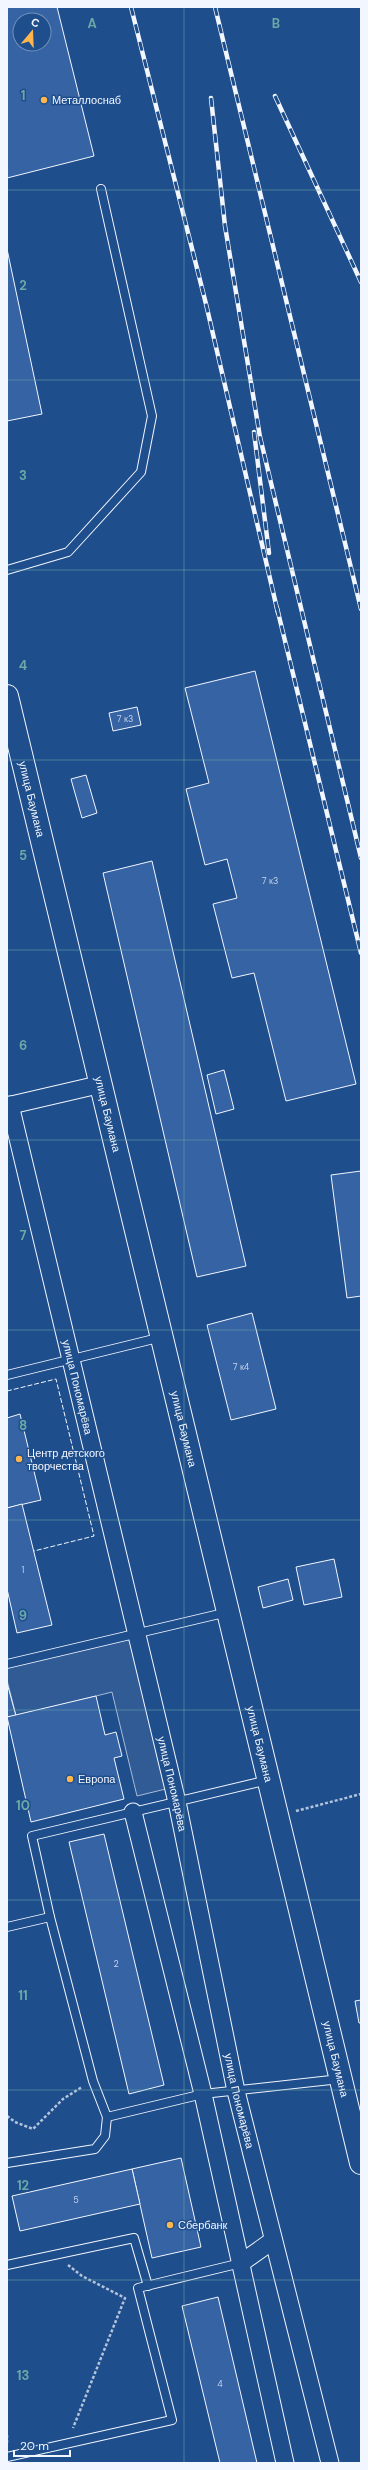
<svg xmlns="http://www.w3.org/2000/svg" width="368" height="2470" font-family="'DM Sans',sans-serif">
<rect width="100%" height="100%" fill="#1f4e8c"/>
<polygon fill="#305b95" stroke="#a8bbd7" points="137,1633 174,1787 137,1796 112,1692 16,1716 7,1680 7,1664"/>
<g fill="#3563a3" stroke="#f2f6ff" fill-rule="evenodd">
<path d="M7,7H57L94,156L7,178ZM20,20H44V44H20Z"/>
<polygon points="7,249 42,414 7,421"/>
<polygon points="255,671 356,1084 286,1101 254,973 232,978 213,904 237,898 227,859 205,865 186,789 209,783 185,688"/>
<polygon points="137,707 141,725 113,731 109,713"/>
<polygon points="86,775 97,813 82,818 71,779"/>
<polygon points="152,861 246,1266 197,1277 103,873"/>
<polygon points="224,1070 234,1109 216,1114 207,1075"/>
<polygon points="361,1171 361,1296 347,1298 331,1175"/>
<polygon points="252,1313 276,1409 231,1420 207,1325"/>
<polygon points="20,1414 41,1500 7,1508 7,1418"/>
<polygon points="22,1504 52,1625 17,1633 7,1589 7,1508"/>
<polygon points="334,1559 342,1597 304,1605 296,1567"/>
<polygon points="288,1579 293,1600 263,1608 258,1587"/>
<polygon points="7,1683 16,1716 7,1717"/>
<polygon points="96,1696 105,1735 116,1732 122,1756 114,1758 124,1799 31,1822 7,1717"/>
<polygon points="104,1834 164,2085 129,2094 69,1842"/>
<polygon points="361,2000 361,2023 359,2023 355,2001"/>
<polygon points="181,2158 201,2247 152,2258 132,2169"/>
<polygon points="132,2169 140,2204 20,2231 12,2196"/>
<polygon points="218,2297 257,2463 220,2463 182,2306"/>
</g>
<g fill="none" stroke-linecap="round" stroke-linejoin="round">
<g stroke="#f2f6ff" stroke-width="10">
<g id="lane">
<polyline points="7,570 68,552 141,472 152,416 101,189"/>
<polyline points="7,1375 162,1337"/>
<polyline points="7,1664 228,1612"/>
<polyline points="50,1917 93,2081 107,2117 203,2094 340,2079"/>
<polyline points="7,1927 50,1917 32,1836 268,1780"/>
<polyline points="7,2163 95,2149 105,2136 107,2117"/>
<polyline points="7,2265 134,2238 148,2286"/>
<polyline points="7,2457 172,2420 138,2288 241,2263"/>
</g>
</g>
<g stroke="#f2f6ff" stroke-width="19">
<g id="street">
<path id="s1" d="M10,1105L177,1802L236,2091L330,2463"/>
<polyline points="7,1106 102,1084"/>
<polyline points="133,1812 203,2094 285,2463"/>
<polyline points="241,2263 272,2241"/>
</g>
</g>
<g stroke="#f2f6ff" stroke-width="24">
<g id="primary">
<path id="s2" d="M7,696L361,2163"/>
</g>
</g>
<g stroke="#b3c4dc" stroke-width="2.5" stroke-dasharray="3 2" stroke-linecap="butt">
<polyline points="296,1811 361,1794"/>
<polyline points="7,2116 15,2122 33,2129 63,2099 82,2087"/>
<polyline points="68,2265 82,2276 125,2298 73,2428"/>
<polyline points="7,2435 7,2445"/>
</g>
<use href="#lane" stroke="#1f4e8c" stroke-width="8"/>
<use href="#street" stroke="#1f4e8c" stroke-width="17"/>
<use href="#primary" stroke="#1f4e8c" stroke-width="22"/>
<g stroke="#f2f6ff" stroke-width="4.5">
<g id="rail">
<polyline points="131,7 206,304 278,613"/>
<polyline points="215,7 361,609"/>
<polyline points="275,96 361,282"/>
<polyline points="211,98 225,226 260,437 361,858"/>
<polyline points="254,432 269,553"/>
<polyline points="277,608 361,953"/>
</g>
</g>
<use href="#rail" stroke="#1f4e8c" stroke-width="3" stroke-dasharray="9" stroke-linecap="butt"/>
<polyline stroke="#f2f6ff" stroke-width="1" stroke-dasharray="5 2" stroke-linecap="butt" points="7,1391 56,1379 94,1536 34,1551"/>
</g>
<path fill="none" stroke="#6aa9a8" stroke-width="1" stroke-opacity="0.55" d="M184,7V2463M7,190H361M7,380H361M7,570H361M7,760H361M7,950H361M7,1140H361M7,1330H361M7,1520H361M7,1710H361M7,1900H361M7,2090H361M7,2280H361"/>
<g fill="#ffb74d" stroke="#1f4e8c" stroke-width="1.5">
<circle cx="44" cy="100" r="4"/>
<circle cx="19" cy="1459" r="4"/>
<circle cx="70" cy="1779" r="4"/>
<circle cx="170" cy="2225" r="4"/>
</g>
<g text-anchor="middle" dominant-baseline="central" stroke-width="3" stroke-linejoin="round" paint-order="stroke">
<g font-size="9" fill="#c3d1e8">
<text x="125" y="719">7 к3</text>
<text x="270" y="881">7 к3</text>
<text x="241" y="1367">7 к4</text>
<text x="23" y="1570">1</text>
<text x="116" y="1964">2</text>
<text x="76" y="2200">5</text>
<text x="220" y="2384">4</text>
</g>
<g font-size="11" fill="#f2f6ff" stroke="#1f4e8c" text-anchor="start">
<text x="52" y="100">Металлоснаб</text>
<text x="27" y="1453">Центр детского<tspan x="27" dy="13">творчества</tspan></text>
<text x="78" y="1779">Европа</text>
<text x="178" y="2225">Сбербанк</text>
</g>
<g font-size="11" fill="#f2f6ff" stroke="#1f4e8c">
<text stroke="none"><textPath href="#s2" startOffset="106">улица Баумана</textPath></text>
<text stroke="none"><textPath href="#s2" startOffset="430">улица Баумана</textPath></text>
<text stroke="none"><textPath href="#s1" startOffset="290">улица Пономарёва</textPath></text>
<text stroke="none"><textPath href="#s2" startOffset="754">улица Баумана</textPath></text>
<text stroke="none"><textPath href="#s2" startOffset="1078">улица Баумана</textPath></text>
<text stroke="none"><textPath href="#s1" startOffset="698">улица Пономарёва</textPath></text>
<text stroke="none"><textPath href="#s2" startOffset="1402">улица Баумана</textPath></text>
<text stroke="none"><textPath href="#s1" startOffset="1022">улица Пономарёва</textPath></text>
</g>
</g>
<g font-size="13" text-anchor="middle" font-weight="bold" fill="#6aa9a8" stroke="#1f4e8c" stroke-width="3" stroke-linejoin="round" paint-order="stroke">
<text x="92" y="28">A</text>
<text x="276" y="28">B</text>
<text x="23" y="100">1</text>
<text x="23" y="290">2</text>
<text x="23" y="480">3</text>
<text x="23" y="670">4</text>
<text x="23" y="860">5</text>
<text x="23" y="1050">6</text>
<text x="23" y="1240">7</text>
<text x="23" y="1430">8</text>
<text x="23" y="1620">9</text>
<text x="23" y="1810">10</text>
<text x="23" y="2000">11</text>
<text x="23" y="2190">12</text>
<text x="23" y="2380">13</text>
</g>
<rect width="368" height="2470" fill="none" stroke="#f2f6ff" stroke-width="16"/>
<g transform="translate(32 32) rotate(19)"><circle r="19" fill="#1f4e8c" stroke="#7391ba"/>
<path d="M0-3L7 15L0 10L-7 15Z" fill="#ffb74d"/>
<text y="-6" font-size="11" font-weight="bold" text-anchor="middle" fill="#f2f6ff">С</text>
</g>
<path d="M14 2450v6h56v-6" fill="none" stroke="#f2f6ff" stroke-width="2"/>
<text x="20" y="2450" font-size="12" fill="#f2f6ff" stroke="#1f4e8c" stroke-width="3" paint-order="stroke">20 m</text>
</svg>
